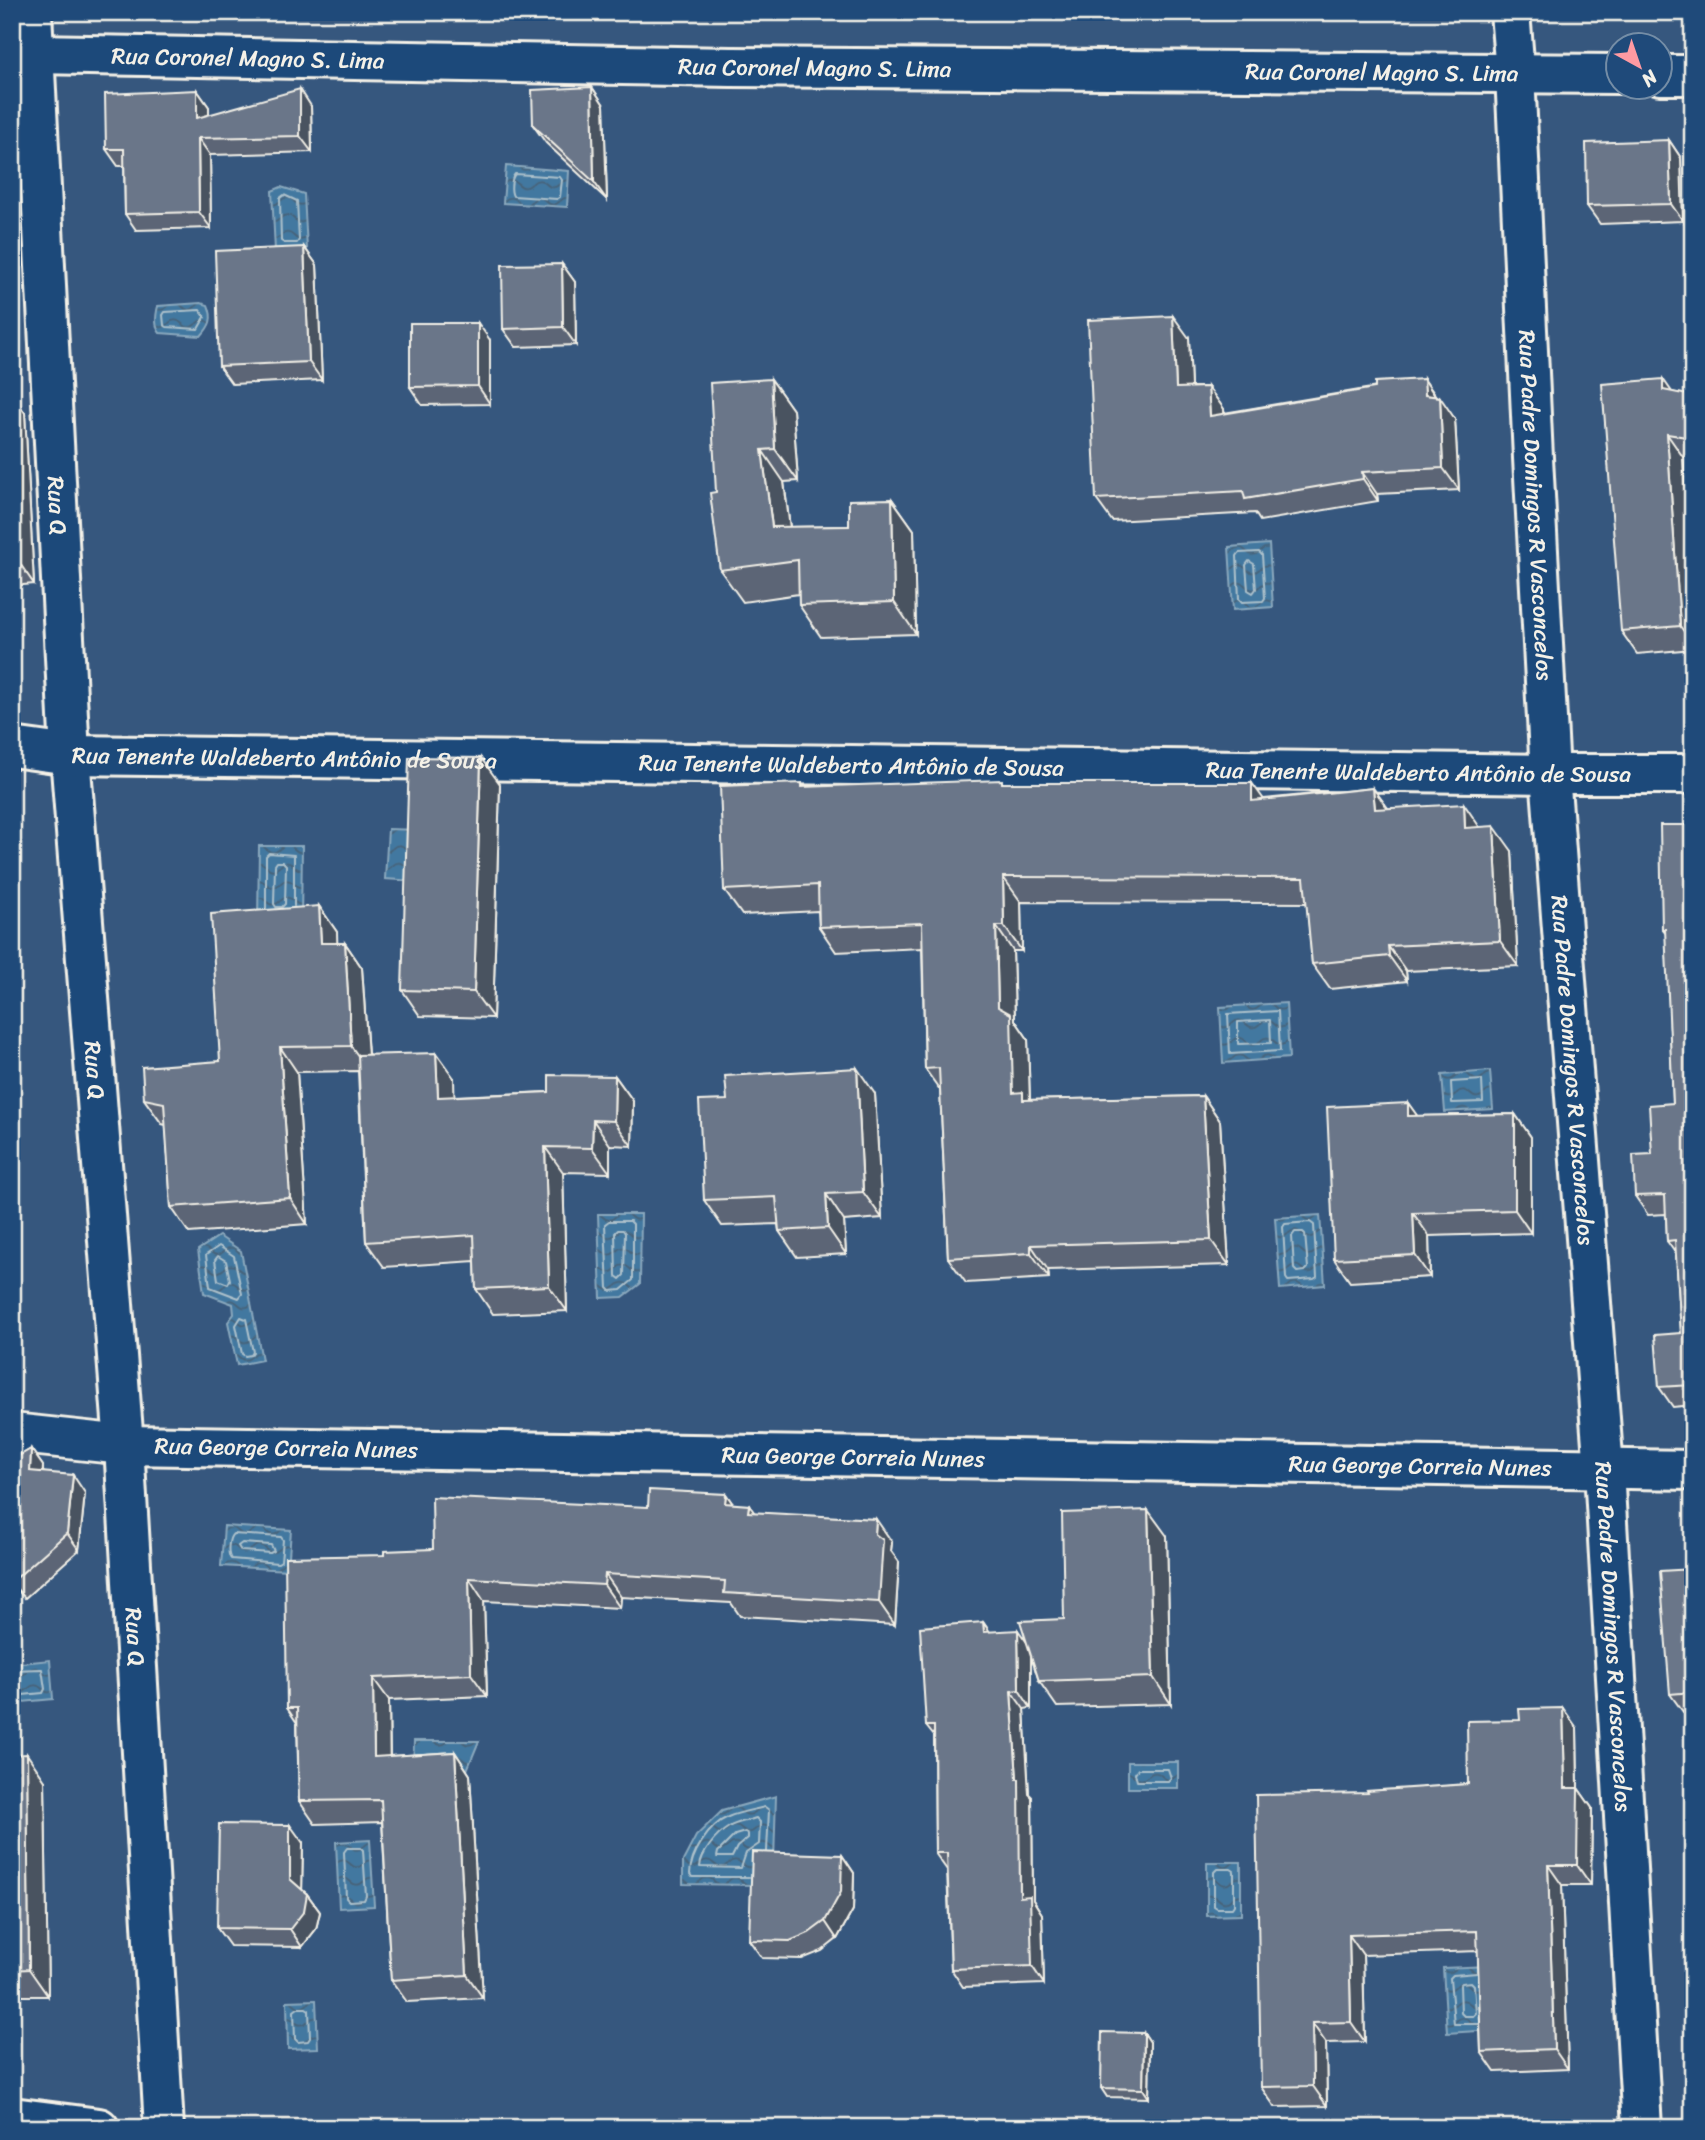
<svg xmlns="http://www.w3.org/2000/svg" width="1705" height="2140" font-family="Sriracha,sans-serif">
<defs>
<pattern id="water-waves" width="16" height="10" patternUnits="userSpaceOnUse" patternTransform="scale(1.75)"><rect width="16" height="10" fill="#4378a0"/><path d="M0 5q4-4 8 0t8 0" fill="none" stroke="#466278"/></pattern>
</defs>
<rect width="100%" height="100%" fill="#36577e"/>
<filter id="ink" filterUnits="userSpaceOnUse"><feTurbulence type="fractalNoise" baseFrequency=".0143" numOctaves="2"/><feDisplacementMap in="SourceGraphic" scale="14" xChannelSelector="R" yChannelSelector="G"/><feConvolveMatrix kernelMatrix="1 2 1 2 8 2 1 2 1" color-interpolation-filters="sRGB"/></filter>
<g filter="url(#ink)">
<g fill="url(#water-waves)" stroke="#8aa8bd" stroke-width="2">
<polygon points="506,166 569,171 567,207 503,203"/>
<polygon points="281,187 304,194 307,249 275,251 272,191"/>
<path d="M201,303L208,305C214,319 210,326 201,336L160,333C154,326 156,314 158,306Z"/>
<polygon points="1269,544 1273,607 1233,610 1229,547"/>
<polygon points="388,829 418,830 415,881 385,879"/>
<polygon points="259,846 302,846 301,922 258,923"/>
<polygon points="1286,1003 1289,1058 1223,1063 1220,1007"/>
<polygon points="1490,1071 1493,1109 1445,1112 1442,1075"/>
<polygon points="598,1214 641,1214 640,1284 623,1297 601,1298"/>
<polygon points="1320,1215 1325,1285 1280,1289 1275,1218"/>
<polygon points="219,1236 241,1251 262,1360 237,1365 228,1322 234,1314 233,1304 204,1293 198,1250"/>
<polygon points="224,1526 291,1530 288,1570 221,1566"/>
<polygon points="50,1660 53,1699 12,1703 12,1664"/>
<polygon points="414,1741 479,1741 467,1770 413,1770"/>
<polygon points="1178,1762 1178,1788 1128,1788 1128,1762"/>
<polygon points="776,1796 774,1862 757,1885 683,1884 683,1861 696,1836 722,1811"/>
<polygon points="370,1840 374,1906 339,1908 336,1842"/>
<polygon points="1207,1862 1241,1862 1241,1915 1207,1916"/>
<polygon points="1489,1966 1493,2030 1447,2033 1443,1968"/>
<polygon points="316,2000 318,2048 288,2049 287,2001"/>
</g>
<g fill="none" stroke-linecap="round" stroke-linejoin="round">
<g stroke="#adc1cb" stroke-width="2">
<path d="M515,174L560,177L562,180L560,197L557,199L513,196C510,191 511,178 515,174Z"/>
<polygon points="284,195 297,201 299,240 297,243 284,243 281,241 280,198"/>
<polygon points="200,310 205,317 198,329 167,327 164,325 163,315 165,312"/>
<polygon points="1259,552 1262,555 1265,598 1263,601 1242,602 1239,599 1237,556 1239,553"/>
<polygon points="1249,561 1254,564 1256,589 1253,593 1248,590 1246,565"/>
<polygon points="277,862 283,862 286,865 285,904 282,907 276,907 274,904 275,865"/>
<polyline points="266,908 266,856 269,853 294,855 294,906"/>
<polygon points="1278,1011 1280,1051 1230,1054 1228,1014"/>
<polygon points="1270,1020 1271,1043 1238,1044 1238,1022"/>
<polygon points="1482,1080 1483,1102 1452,1103 1451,1082"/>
<polygon points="609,1221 630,1221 633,1224 633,1280 621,1290 611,1291 608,1288 605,1224"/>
<polygon points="1310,1222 1314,1225 1317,1277 1314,1279 1288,1281 1286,1278 1283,1227 1285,1224"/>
<polygon points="618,1230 623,1230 625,1233 624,1275 620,1279 616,1276 615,1233"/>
<polygon points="1295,1232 1303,1232 1305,1234 1308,1268 1305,1271 1297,1272 1294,1269 1292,1236"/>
<polygon points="219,1246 234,1256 242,1294 239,1298 210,1287 206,1255"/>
<polygon points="218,1256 226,1261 230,1280 228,1284 218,1280 215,1260"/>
<polygon points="241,1317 246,1319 253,1352 251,1355 245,1356 242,1354 236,1325"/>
<path d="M233,1534L281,1537L283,1540L281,1561L278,1563L231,1559C227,1554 228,1538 233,1534Z"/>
<polygon points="242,1543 271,1545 274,1551 270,1553 241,1551 238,1546"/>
<polyline points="12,1670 42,1669 45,1689 43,1693 12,1696"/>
<polygon points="1138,1769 1168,1769 1171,1778 1168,1781 1137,1781 1135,1773"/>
<path d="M756,1818L760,1822L759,1844L746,1853L741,1868L700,1867C701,1853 716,1835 729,1827C736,1822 748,1821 756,1818Z"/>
<polygon points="745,1832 748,1834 748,1838 737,1847 732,1857 717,1857 718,1852 735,1835"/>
<polygon points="347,1848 361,1848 363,1850 366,1896 364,1900 349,1901 346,1898 344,1852"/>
<polygon points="1217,1869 1231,1869 1234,1871 1234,1905 1232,1908 1217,1908 1214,1906 1214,1872"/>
<path d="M749,1877H692L690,1874C690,1855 709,1825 728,1817C739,1812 753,1810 765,1807L769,1810L767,1851"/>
<polyline points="1477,1973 1453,1975 1450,1978 1454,2024 1479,2024"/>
<polygon points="1471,1982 1474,1985 1476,2013 1473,2016 1464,2016 1461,2013 1460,1985 1462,1983"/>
<polygon points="298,2008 306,2008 309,2010 310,2038 308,2041 298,2042 295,2039 294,2011"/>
</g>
<g stroke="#f4f1e8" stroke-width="44">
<g id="minor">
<path id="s1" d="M32,12L70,755L124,1445L164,2128"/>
<path id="s2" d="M1510,12L1515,73L1533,458L1550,774L1604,1470L1642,2128"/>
<path id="s3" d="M12,52L35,54L731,67L1618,74"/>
<polyline points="1660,75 1693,75"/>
<path id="s4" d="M12,747L70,755L1550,774H1693"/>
<path id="s5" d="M12,1433L124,1445L1693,1470"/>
<polyline points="12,2117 99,2128"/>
</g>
</g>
<use href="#minor" stroke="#1f4a7a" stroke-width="38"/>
</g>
<g fill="#5b6576" stroke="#f4f1e8" stroke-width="2">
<polygon points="592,87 604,105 607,200 546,143 533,125"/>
<polygon points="197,90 209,107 209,115 311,106 312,152 210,155 211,228 136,230 125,214 124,166 118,166 106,149"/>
<polygon points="1669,140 1681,158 1683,221 1600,224 1587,206"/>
<polygon points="304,247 317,265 322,380 232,384 219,366"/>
<polygon points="562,264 575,282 576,345 516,347 503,329"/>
<polygon points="1189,338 1191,387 1208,387 1224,409 1224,413 1424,379 1436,396 1455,419 1459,490 1377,494 1378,501 1260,521 1255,513 1112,521 1096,499"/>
<polygon points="490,340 490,404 422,405 410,387"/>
<polygon points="771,379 793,410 798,481 784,482 790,527 849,526 892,499 914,530 916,634 821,637 799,605 799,594 743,602 720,570 716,492"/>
<polygon points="1671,392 1693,396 1693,458 1683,457 1693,603 1693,649 1637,654 1621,631"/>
<polygon points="12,394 25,413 34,584 12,586"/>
<polygon points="1004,783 1264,799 1373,788 1388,808 1480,827 1512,851 1518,966 1406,971 1407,981 1330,989 1312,964 1307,903 1021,902 1022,951 1013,951 1015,1020 1028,1039 1030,1100 1203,1096 1220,1121 1229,1265 1048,1270 1049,1278 966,1283 948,1258 940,1090 925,1069 922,948 836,952 819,927 818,911 742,915 724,890 804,787"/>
<polygon points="500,784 493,1018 420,1016 402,990"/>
<polygon points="1693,825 1693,1405 1673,1407 1659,1387 1681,1333 1676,1254 1667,1241 1666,1214 1648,1215 1635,1196 1673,1103 1666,934 1662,929"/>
<polygon points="319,906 337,932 337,943 345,943 362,968 368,1054 454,1078 454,1096 549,1092 615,1076 633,1101 632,1146 610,1145 610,1173 563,1172 567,1311 493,1314 476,1289 475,1261 384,1267 366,1242 358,1071 297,1072 307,1224 189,1233 171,1207 166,1125 162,1124 144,1099 220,1061"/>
<polygon points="875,1094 882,1218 844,1221 846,1254 797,1257 779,1231 778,1224 722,1226 704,1200"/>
<polygon points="1408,1103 1417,1116 1515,1114 1531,1137 1531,1233 1429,1236 1430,1277 1350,1282 1334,1259"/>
<polygon points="31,1449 43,1466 43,1472 85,1493 79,1550 25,1598 12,1584 12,1460"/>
<polygon points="726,1494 733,1504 754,1513 892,1542 891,1551 899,1562 895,1625 740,1616 731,1603 621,1597 620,1608 484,1601 487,1696 389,1700 390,1756 455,1752 470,1775 483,1998 407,2002 391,1980 382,1822 315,1824 299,1801 297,1723 287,1708 384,1555 433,1549 648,1507"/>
<polygon points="1167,1536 1171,1704 1057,1707 1039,1681 1031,1656 1031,1708 1024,1709 1029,1794 1032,1797 1033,1900 1042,1914 1044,1984 963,1987 951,1969 947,1870 935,1853 934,1736 926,1726 983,1622 990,1632 1027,1642 1064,1619"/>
<polygon points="1693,1569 1693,1720 1689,1720 1670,1694"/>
<polygon points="1577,1728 1578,1788 1592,1808 1591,1885 1562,1885 1568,2069 1495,2072 1481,2052 1478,1951 1363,1955 1365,2042 1326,2043 1327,2106 1275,2107 1261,2087 1368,1793 1468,1784"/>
<polygon points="12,1755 45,1781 48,1996 12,1996"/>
<polygon points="303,1843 302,1890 307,1894 320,1912 316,1929 302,1947 230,1946 217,1928"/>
<polygon points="842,1855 854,1873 853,1910 837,1939 822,1951 802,1959 762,1958 749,1940"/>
<polygon points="1144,2033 1150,2042 1149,2098 1107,2097 1101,2088"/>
</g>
<g fill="#4a5360" stroke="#f4f1e8" stroke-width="2">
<polygon points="592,87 604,105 607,200 594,182"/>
<polygon points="300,89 311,106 312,152 300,136"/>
<polygon points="197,90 209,107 209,135 197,118"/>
<polygon points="198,138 210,155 211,228 199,212"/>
<polygon points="1669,140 1681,158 1683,221 1671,204"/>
<polygon points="304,247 317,265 322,380 309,362"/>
<polygon points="562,264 575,282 576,345 563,327"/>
<polygon points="1173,316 1189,338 1192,410 1176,388"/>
<polygon points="478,323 490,340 490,404 478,386"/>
<polygon points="771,379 793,410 798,481 775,449"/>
<polygon points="1424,379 1439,402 1425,395"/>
<polygon points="1663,379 1679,402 1663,390"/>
<polygon points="1208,387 1224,409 1225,438 1210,416"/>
<polygon points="12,394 25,413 34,584 16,558 12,485"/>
<polygon points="1440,397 1455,419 1459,490 1443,468"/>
<polygon points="1667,434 1683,457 1693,603 1693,644 1680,626"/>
<polygon points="762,450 784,482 794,559 772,527"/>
<polygon points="1362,472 1377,494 1378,501 1363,479"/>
<polygon points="892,499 914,530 916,634 894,602"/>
<polygon points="481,758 500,784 493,1018 474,992"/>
<polygon points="1252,783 1270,808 1252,801"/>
<polygon points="1373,788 1391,813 1375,809"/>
<polygon points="1464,804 1481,829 1465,828"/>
<polygon points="1494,826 1512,851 1518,966 1500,941"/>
<polygon points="1003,877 1021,902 1022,951 1004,926"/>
<polygon points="319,906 337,932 338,968 321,943"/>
<polygon points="996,926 1013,951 1015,1020 1028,1039 1030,1103 1040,1117 1013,1093 998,1007"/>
<polygon points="345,943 362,968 369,1071 351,1046"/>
<polygon points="1388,946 1406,971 1407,981 1389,956"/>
<polygon points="280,1047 297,1072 307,1224 290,1198"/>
<polygon points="436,1053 454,1078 455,1122 438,1097"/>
<polygon points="857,1068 875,1094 882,1218 863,1192"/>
<polygon points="615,1076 633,1101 632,1146 614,1121"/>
<polygon points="1203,1096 1220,1121 1229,1265 1211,1240"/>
<polygon points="1408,1103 1424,1125 1408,1116"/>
<polygon points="1515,1114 1531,1137 1531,1233 1515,1210"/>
<polygon points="593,1120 610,1145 610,1173 592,1148"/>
<polygon points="545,1147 563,1172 567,1311 549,1286"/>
<polygon points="826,1194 844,1221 846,1254 828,1228"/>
<polygon points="1413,1213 1429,1236 1430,1277 1415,1255"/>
<polygon points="1031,1245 1048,1270 1049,1278 1031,1253"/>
<polygon points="31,1449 43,1466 42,1488 30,1471"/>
<polygon points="73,1475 85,1493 79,1550 67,1533"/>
<polygon points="726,1494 742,1517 725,1503"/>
<polygon points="749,1505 765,1527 748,1512"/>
<polygon points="1148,1510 1167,1536 1171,1704 1153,1677"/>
<polygon points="876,1519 892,1542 891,1551 899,1562 895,1625 879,1602 875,1534"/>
<polygon points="605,1574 621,1597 620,1608 604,1585"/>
<polygon points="469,1578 484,1601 487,1696 471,1674"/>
<polygon points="983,1622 995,1640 984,1632"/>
<polygon points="1018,1630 1031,1648 1031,1708 1019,1690"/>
<polygon points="373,1678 389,1700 390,1780 374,1757"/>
<polygon points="1011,1691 1024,1709 1029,1794 1032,1797 1033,1900 1042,1914 1044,1984 1032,1966 1020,1897 1017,1779"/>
<polygon points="1563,1708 1577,1728 1578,1788 1592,1808 1591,1885 1577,1865 1565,1788"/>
<polygon points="455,1752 470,1775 483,1998 467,1975"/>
<polygon points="27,1754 45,1781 48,1996 29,1969"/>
<polygon points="290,1825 303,1843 302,1897 290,1879"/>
<polygon points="842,1855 854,1873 853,1910 837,1939 825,1921"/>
<polygon points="1548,1865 1562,1885 1568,2069 1554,2049"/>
<polygon points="307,1894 320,1912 316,1929 302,1947 290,1929"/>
<polygon points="1349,1935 1363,1955 1365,2042 1351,2022"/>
<polygon points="1312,2023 1326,2043 1327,2106 1313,2086"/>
<polygon points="1144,2033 1150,2042 1149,2098 1143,2089"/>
</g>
<g fill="#6a7689" stroke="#f4f1e8" stroke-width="2">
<polygon points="592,87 594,182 533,125 532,90"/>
<polygon points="300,89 300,136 198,138 199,212 125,214 124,149 106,149 105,94 197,90 197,118"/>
<polygon points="1669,140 1671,204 1587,206 1586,143"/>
<polygon points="304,247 309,362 219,366 215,251"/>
<polygon points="562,264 563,327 503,329 502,265"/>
<polygon points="1173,316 1176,388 1208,387 1210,416 1375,388 1375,382 1424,379 1425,395 1440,397 1443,468 1362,472 1363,479 1245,499 1243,491 1096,499 1088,320"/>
<polygon points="410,323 478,323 478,386 410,387"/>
<polygon points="771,379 775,449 762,450 772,527 849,526 849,500 892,499 894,602 799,605 798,560 720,570 710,493 716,492 710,383"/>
<polygon points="1663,379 1663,390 1693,396 1693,438 1667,434 1680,626 1621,631 1602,384"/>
<polygon points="12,485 16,558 12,558"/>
<polygon points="409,757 481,758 474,992 402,990"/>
<polygon points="1002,780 1002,783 1252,783 1252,801 1373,788 1375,809 1464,804 1465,828 1494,826 1500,941 1388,946 1389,956 1312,964 1304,878 1003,877 1004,926 996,926 998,1007 1011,1014 1013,1093 1023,1092 1023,1100 1203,1096 1211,1240 1031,1245 1031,1253 948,1258 939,1068 925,1069 922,923 819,927 818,885 724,890 720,786 802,783 802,787"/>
<polygon points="1660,825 1693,825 1693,1385 1659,1387 1655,1335 1681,1333 1675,1240 1667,1241 1665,1195 1635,1196 1633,1155 1652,1154 1649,1105 1673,1103 1665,929 1662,929"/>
<polygon points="319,906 321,943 345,943 351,1046 280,1047 290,1198 171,1207 164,1103 144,1099 142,1067 220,1061 211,914"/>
<polygon points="436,1053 438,1097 549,1092 549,1075 615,1076 614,1121 593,1120 592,1148 545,1147 549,1286 476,1289 474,1235 366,1242 358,1055"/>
<polygon points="857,1068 863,1192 826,1194 828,1228 779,1231 776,1197 704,1200 699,1101 727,1100 725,1076"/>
<polygon points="1408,1103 1408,1116 1515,1114 1515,1210 1413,1213 1415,1255 1334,1259 1327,1107"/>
<polygon points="31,1449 30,1471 73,1475 67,1533 13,1581 12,1460"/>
<polygon points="649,1490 726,1494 725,1503 749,1505 748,1512 876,1519 875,1534 883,1540 879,1602 724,1593 725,1581 605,1574 604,1585 469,1578 471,1674 373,1678 374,1757 455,1752 467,1975 391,1980 381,1800 299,1801 297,1708 287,1708 285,1557 384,1555 384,1551 433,1549 432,1497 648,1507"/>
<polygon points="1148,1510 1153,1677 1039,1681 1020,1621 1064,1619 1062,1513"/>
<polygon points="1693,1569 1693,1692 1670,1694 1660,1571"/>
<polygon points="983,1622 984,1632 1018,1630 1019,1690 1011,1691 1017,1779 1019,1779 1020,1897 1030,1896 1032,1966 951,1969 947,1853 935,1853 934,1726 926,1726 920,1627"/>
<polygon points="1563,1708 1565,1788 1578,1788 1577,1865 1548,1865 1554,2049 1481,2052 1477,1931 1349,1935 1351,2022 1312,2023 1313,2086 1261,2087 1256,1795 1368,1793 1367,1791 1468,1784 1467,1721 1520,1720 1519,1709"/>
<polygon points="27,1754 29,1969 12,1970 12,1755"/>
<polygon points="219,1824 290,1825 290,1879 307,1894 304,1911 290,1929 217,1928"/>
<polygon points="752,1852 842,1855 841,1892 825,1921 809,1933 790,1941 749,1940"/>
<polygon points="1102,2032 1144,2033 1143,2089 1101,2088"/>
</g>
</g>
<g text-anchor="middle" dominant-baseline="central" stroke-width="7" stroke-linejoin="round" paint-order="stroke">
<g font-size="23" fill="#f4f1e8" stroke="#1f4a7a">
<text stroke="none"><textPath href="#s3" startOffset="236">Rua Coronel Magno S. Lima</textPath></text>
<text stroke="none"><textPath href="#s3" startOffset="803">Rua Coronel Magno S. Lima</textPath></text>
<text stroke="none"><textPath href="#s3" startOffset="1370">Rua Coronel Magno S. Lima</textPath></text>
<text stroke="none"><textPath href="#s1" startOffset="494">Rua Q</textPath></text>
<text stroke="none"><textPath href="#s2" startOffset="494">Rua Padre Domingos R Vasconcelos</textPath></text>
<text stroke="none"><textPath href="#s4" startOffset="273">Rua Tenente Waldeberto Antônio de Sousa</textPath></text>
<text stroke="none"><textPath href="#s4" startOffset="840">Rua Tenente Waldeberto Antônio de Sousa</textPath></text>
<text stroke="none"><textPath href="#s4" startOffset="1407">Rua Tenente Waldeberto Antônio de Sousa</textPath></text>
<text stroke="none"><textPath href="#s1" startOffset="1060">Rua Q</textPath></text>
<text stroke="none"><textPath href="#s2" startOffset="1060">Rua Padre Domingos R Vasconcelos</textPath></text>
<text stroke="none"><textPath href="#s5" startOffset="275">Rua George Correia Nunes</textPath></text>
<text stroke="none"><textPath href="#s5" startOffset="842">Rua George Correia Nunes</textPath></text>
<text stroke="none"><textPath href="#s5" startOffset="1409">Rua George Correia Nunes</textPath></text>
<text stroke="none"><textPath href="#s1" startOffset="1628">Rua Q</textPath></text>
<text stroke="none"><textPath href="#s2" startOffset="1628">Rua Padre Domingos R Vasconcelos</textPath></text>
</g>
</g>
<rect width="1705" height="2140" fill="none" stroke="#1f4a7a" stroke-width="42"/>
<rect x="21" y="21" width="1663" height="2098" fill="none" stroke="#f4f1e8" stroke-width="2.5" filter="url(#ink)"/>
<g transform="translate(1639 66) rotate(140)"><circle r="33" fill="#1f4a7a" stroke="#748da6" stroke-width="2"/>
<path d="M0-5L12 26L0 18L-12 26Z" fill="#ff9aa2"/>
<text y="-10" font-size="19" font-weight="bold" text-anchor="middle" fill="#f4f1e8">N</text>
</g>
</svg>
